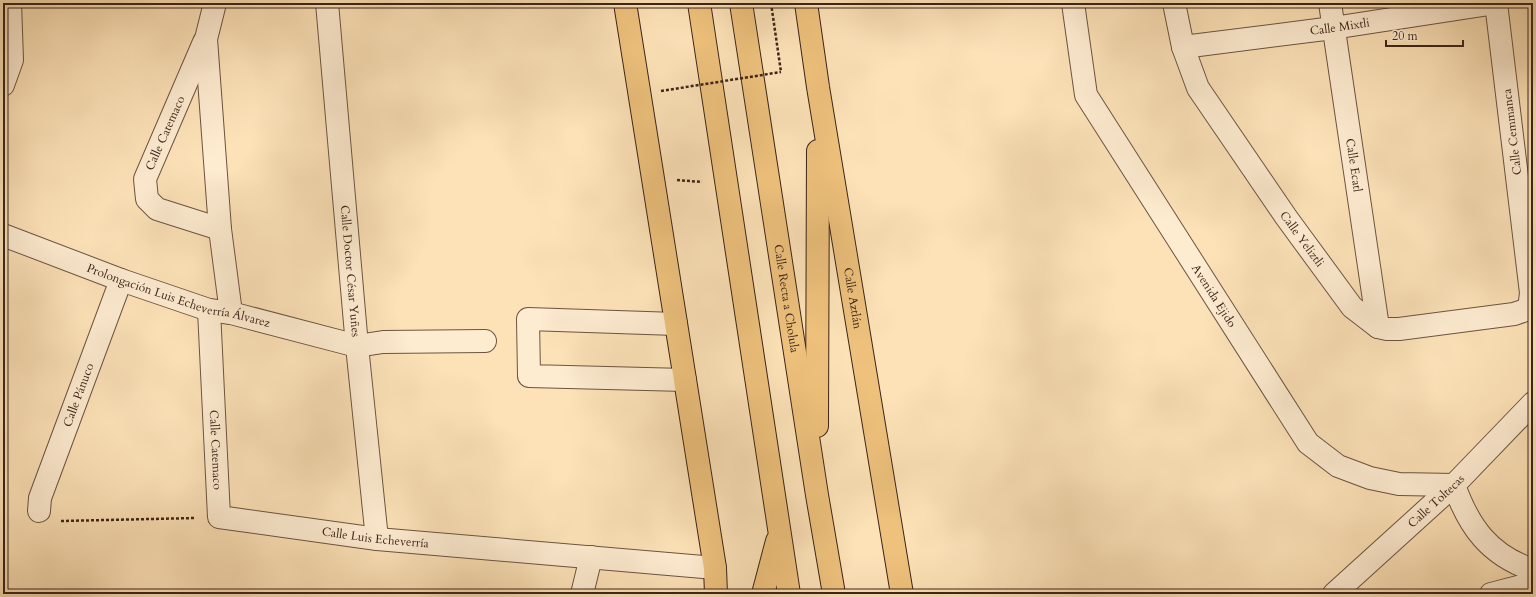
<svg xmlns="http://www.w3.org/2000/svg" width="1536" height="597" font-family="Cardo,serif">
<rect width="100%" height="100%" fill="#fde2b8"/>
<filter id="stains"><feTurbulence type="fractalNoise" baseFrequency=".005" numOctaves="4"/><feColorMatrix values="0 0 0 0 .2 0 0 0 0 .09 0 0 0 0 .02 0 0 0 .5 -.17"/></filter>
<radialGradient id="worn" r=".72"><stop offset=".6" stop-color="#630" stop-opacity="0"/><stop offset="1" stop-color="#630" stop-opacity=".3"/></radialGradient>
<g fill="none" stroke-linecap="round" stroke-linejoin="round">
<g stroke="#6c5441" stroke-width="24">
<g id="minor">
<polyline points="215,3 206,39 220,229 231,313"/>
<path id="s1" d="M327,3L357,346L377,539"/>
<path id="s2" d="M1073,3L1086,95L1308,443L1338,466L1370,478L1399,484L1454,485"/>
<path id="s3" d="M1174,3L1183,47L1198,88L1286,217L1352,307L1378,327L1387,329H1399L1514,314L1529,309L1531,293L1496,3"/>
<path id="s4" d="M1330,3L1378,327"/>
<polyline points="204,42 145,179 147,199 157,209 220,229"/>
<path id="s5" d="M1183,47L1333,28L1496,3"/>
<polyline points="3,85 12,60 10,3"/>
<path id="s6" d="M3,235L121,280L209,310L231,313L357,346L383,342L485,341"/>
<path id="s7" d="M209,310L219,517L377,539L715,568"/>
<polyline points="676,324 528,319 529,376 685,380"/>
<path d="M1454,485C1469,527 1489,555 1533,570"/>
<path id="s8" d="M39,511L40,498L121,280"/>
<polyline points="582,594 591,557"/>
<path id="s9" d="M1334,594L1454,485L1533,403"/>
<polyline points="1491,594 1533,583"/>
</g>
</g>
<g stroke="#3b2419" stroke-width="24">
<g id="major">
<polyline points="625,3 715,568 716,594"/>
<polyline points="699,3 789,594"/>
<path id="s10" d="M741,3L817,495L834,594"/>
<path id="s11" d="M806,3L818,87L902,594"/>
<polyline points="817,426 818,151"/>
<polyline points="763,594 777,541"/>
</g>
</g>
<g stroke="#3b2419" stroke-width="2.5" stroke-dasharray="3 2" stroke-linecap="butt">
<polyline points="771,3 781,72"/>
<polyline points="677,180 702,182"/>
<polyline points="61,521 196,518"/>
</g>
<use href="#minor" stroke="#feecd1" stroke-width="22"/>
<use href="#major" stroke="#eec17c" stroke-width="22"/>
<polyline stroke="#3b2419" stroke-width="2.5" stroke-dasharray="3 2" stroke-linecap="butt" points="661,91 781,72"/>
</g>
<g text-anchor="middle" dominant-baseline="central" stroke-width="3.5" stroke-linejoin="round" paint-order="stroke">
<g font-size="12" fill="#3b2419" stroke="#feecd1">
<text stroke="none"><textPath href="#s5" startOffset="158">Calle Mixtli</textPath></text>
<text transform="translate(1512 132) rotate(-97)">Calle Cemmanca</text>
<text transform="translate(165 133) rotate(-66)">Calle Catemaco</text>
<text stroke="none"><textPath href="#s4" startOffset="164">Calle Ecatl</textPath></text>
<text stroke="none"><textPath href="#s3" startOffset="272">Calle Yeliztli</textPath></text>
<text stroke="none"><textPath href="#s1" startOffset="269">Calle Doctor César Yuñes</textPath></text>
<text stroke="none"><textPath href="#s6" startOffset="186">Prolongación Luis Echeverría Álvarez</textPath></text>
<text stroke="none"><textPath href="#s2" startOffset="331">Avenida Ejido</textPath></text>
<text stroke="none"><textPath href="#s10" startOffset="299">Calle Recta a Cholula</textPath></text>
<text stroke="none"><textPath href="#s11" startOffset="299">Calle Aztlán</textPath></text>
<text stroke="none"><textPath href="#s8" startOffset="123">Calle Pánuco</textPath></text>
<text stroke="none"><textPath href="#s7" startOffset="140">Calle Catemaco</textPath></text>
<text stroke="none"><textPath href="#s9" startOffset="138">Calle Toltecas</textPath></text>
<text stroke="none"><textPath href="#s7" startOffset="365">Calle Luis Echeverría</textPath></text>
</g>
</g>
<rect width="1536" height="597" fill="none" stroke="#fde2b8" stroke-width="16"/>
<rect x="4" y="4" width="1528" height="589" fill="none" stroke="#3b2419" stroke-width="2"/>
<rect x="8" y="8" width="1520" height="581" fill="none" stroke="#3b2419"/>
<path d="M1386 40v6h77v-6" fill="none" stroke="#3b2419" stroke-width="2"/>
<text x="1392" y="40" font-size="12" fill="#3b2419" stroke="#feecd1" stroke-width="3" paint-order="stroke">20 m</text>
<rect width="100%" height="100%" filter="url(#stains)"/>
<rect width="100%" height="100%" fill="url(#worn)"/>
</svg>
